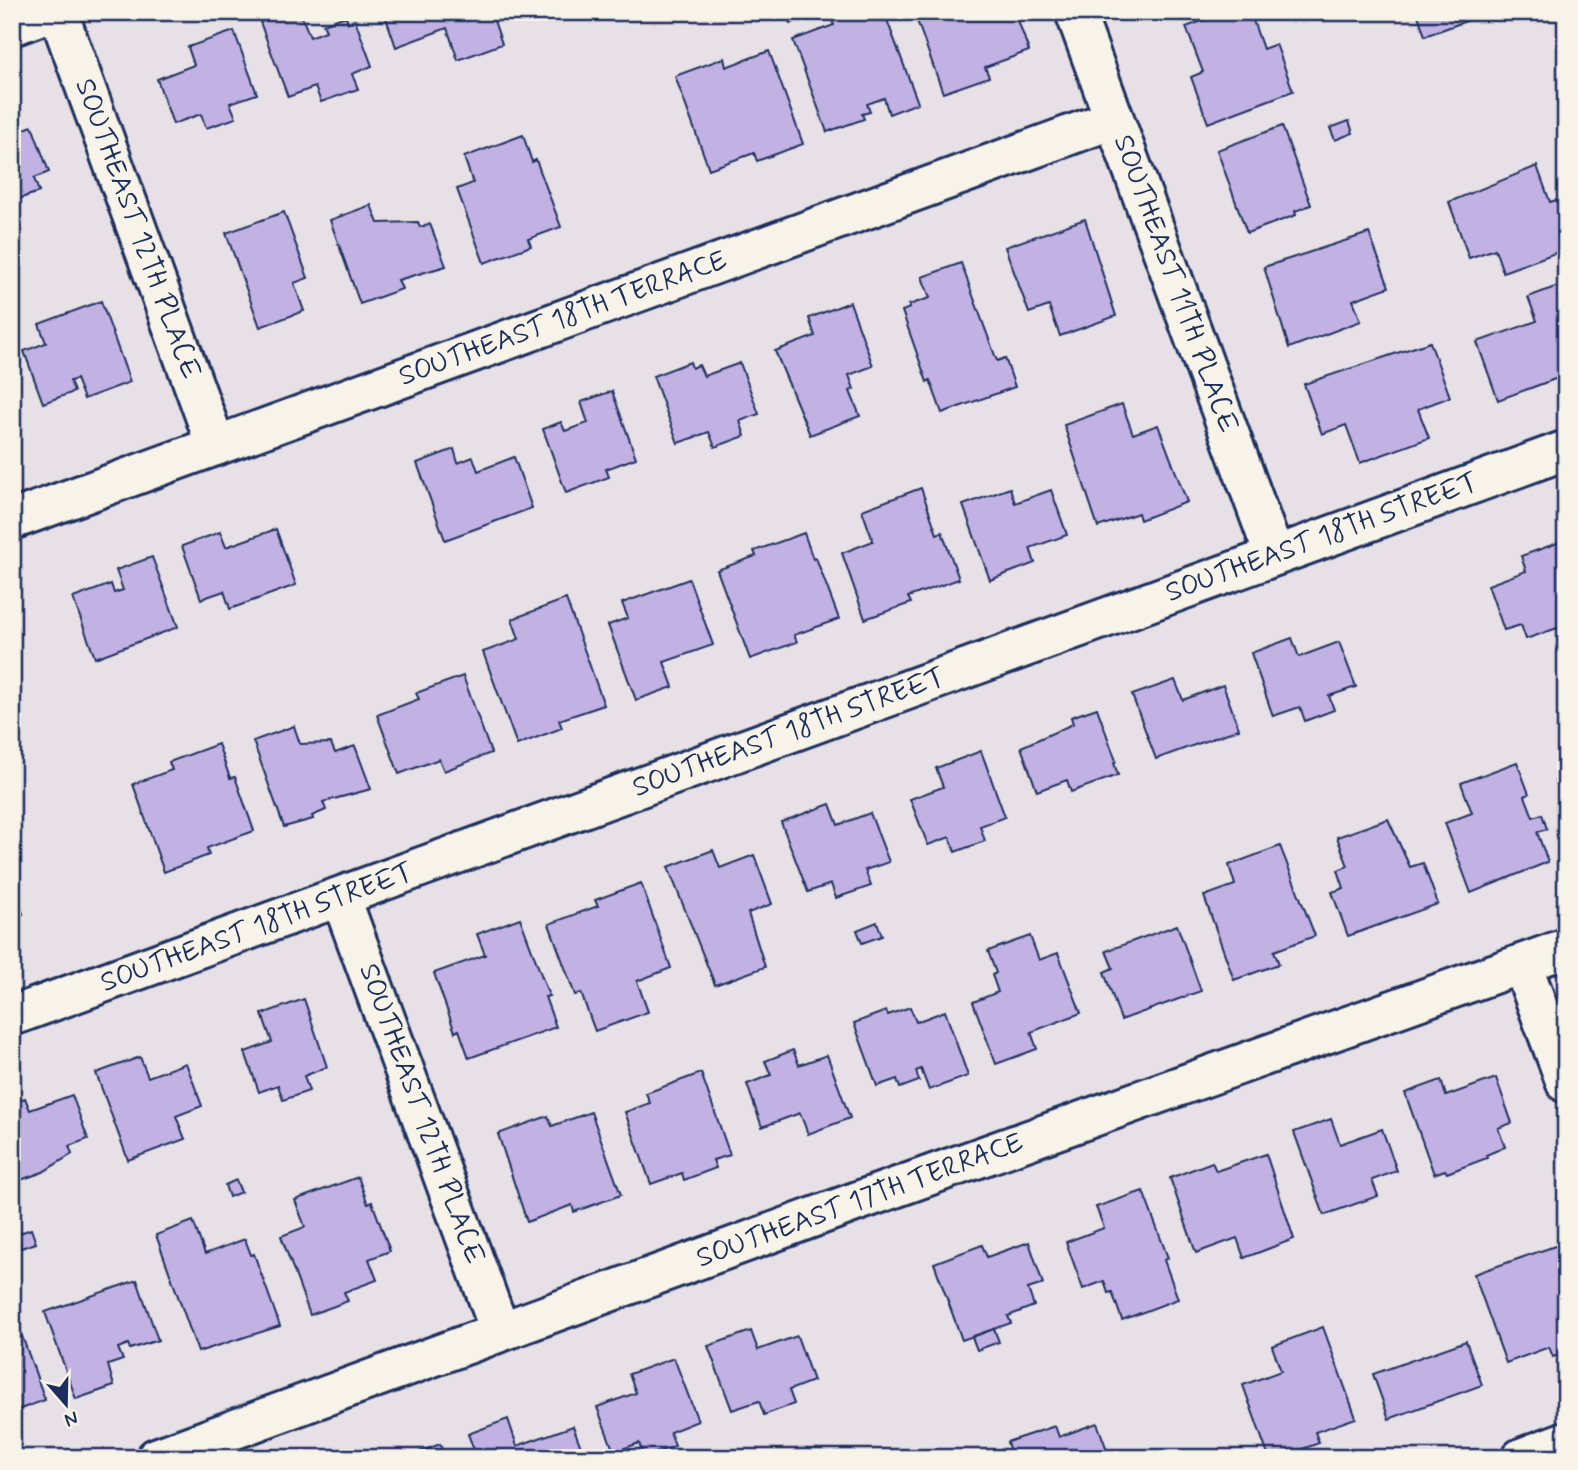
<svg xmlns="http://www.w3.org/2000/svg" width="1578" height="1470" font-family="Mynerve,sans-serif">
<rect width="100%" height="100%" fill="#e7e0e6"/>
<filter id="ink" filterUnits="userSpaceOnUse"><feTurbulence type="fractalNoise" baseFrequency=".0143" numOctaves="2"/><feDisplacementMap in="SourceGraphic" scale="14" xChannelSelector="R" yChannelSelector="G"/><feConvolveMatrix kernelMatrix="1 2 1 2 8 2 1 2 1" color-interpolation-filters="sRGB"/></filter>
<g filter="url(#ink)">
<g fill="#c2b2e3" stroke="#1b2f5e" stroke-width="2">
<polygon points="286,12 300,12 310,37 326,31 323,24 346,16 348,23 355,20 372,66 352,74 358,89 321,102 315,87 288,97 260,22"/>
<polygon points="384,12 491,12 502,44 458,60 447,28 396,47"/>
<polygon points="785,12 799,12 801,19 790,24"/>
<polygon points="848,12 884,12 918,103 889,114 884,98 867,104 870,112 862,114 864,119 827,132 793,40 834,25 831,19"/>
<polygon points="914,12 1015,12 1029,51 985,67 989,77 943,93"/>
<polygon points="1226,12 1250,12 1263,49 1276,44 1293,91 1208,123 1191,77 1203,72 1186,27"/>
<polygon points="1417,12 1487,12 1488,13 1425,36"/>
<polygon points="234,31 257,94 230,103 236,118 206,128 201,114 173,124 157,79 194,65 188,47"/>
<polygon points="769,51 803,144 757,161 754,153 709,169 675,76 724,58 726,67"/>
<polygon points="1349,121 1353,133 1335,140 1330,128"/>
<polygon points="32,126 49,172 34,178 39,192 12,201 12,134"/>
<polygon points="1282,126 1311,205 1295,211 1296,215 1247,233 1217,150"/>
<polygon points="523,135 532,162 536,160 561,227 528,239 531,246 484,263 457,189 473,183 464,157"/>
<polygon points="1537,166 1550,202 1556,200 1566,228 1566,249 1503,272 1495,249 1469,258 1449,202"/>
<polygon points="371,205 378,223 418,222 420,227 430,224 446,266 398,280 402,289 360,304 330,220"/>
<polygon points="284,212 308,278 294,283 304,311 260,327 226,233"/>
<polygon points="1085,219 1116,316 1060,336 1049,306 1029,313 1005,247"/>
<polygon points="1369,233 1389,287 1353,300 1361,321 1289,348 1264,267"/>
<polygon points="961,263 997,361 1005,358 1015,387 942,413 930,380 927,382 902,311 910,308 909,305 930,298 922,277"/>
<polygon points="1566,283 1566,375 1498,400 1477,342 1537,321 1528,297"/>
<polygon points="101,301 130,382 84,399 76,379 70,381 74,392 43,403 24,351 46,343 39,324"/>
<polygon points="850,302 873,366 849,375 854,389 850,391 860,416 810,435 775,351 815,336 809,318"/>
<polygon points="1430,342 1450,397 1418,409 1429,438 1360,463 1346,425 1322,434 1304,384"/>
<polygon points="690,362 692,368 699,365 704,376 740,363 759,414 740,421 745,436 715,447 709,432 678,443 653,376"/>
<polygon points="612,391 636,458 606,469 609,477 566,493 543,429 561,422 565,431 588,423 581,402"/>
<polygon points="1122,404 1133,434 1158,425 1187,502 1140,520 1138,513 1098,527 1064,425"/>
<polygon points="454,449 458,463 473,457 478,471 514,457 532,508 445,540 417,463"/>
<polygon points="921,488 937,534 942,532 959,579 908,597 911,603 865,619 842,553 873,541 862,510"/>
<polygon points="1010,488 1015,503 1051,490 1067,535 1030,548 1035,563 990,580 963,505"/>
<polygon points="276,529 296,585 230,609 224,591 201,599 182,546 220,532 226,547"/>
<polygon points="804,533 813,559 816,558 839,619 794,635 797,642 750,659 717,570 756,556 754,551"/>
<polygon points="1566,540 1566,625 1526,639 1521,625 1504,630 1488,585 1526,571 1521,556"/>
<polygon points="152,557 178,627 95,658 73,598 111,584 114,593 123,590 116,570"/>
<polygon points="689,579 713,645 664,662 673,687 636,700 608,625 628,618 622,603"/>
<polygon points="566,599 604,705 559,720 562,728 517,745 483,652 519,639 512,619"/>
<polygon points="1292,638 1299,657 1339,642 1356,687 1329,696 1334,710 1305,721 1300,707 1273,716 1251,653"/>
<polygon points="463,676 491,753 444,771 439,759 399,774 377,715 419,699 416,693"/>
<polygon points="1175,680 1183,700 1223,685 1239,729 1156,759 1132,695"/>
<polygon points="1097,708 1116,761 1114,763 1118,775 1071,792 1067,780 1037,791 1021,747 1073,724 1071,717"/>
<polygon points="294,726 300,744 331,743 335,753 355,746 371,789 323,802 326,810 312,816 313,819 284,827 253,741"/>
<polygon points="218,744 230,778 235,777 254,831 207,848 209,855 164,872 133,784 172,770 169,762"/>
<polygon points="981,751 1005,817 980,826 985,841 955,852 950,837 928,845 910,799 943,787 936,768"/>
<polygon points="1517,762 1529,794 1525,796 1533,817 1542,814 1547,829 1537,832 1548,862 1471,893 1445,823 1472,813 1461,783"/>
<polygon points="1566,778 1566,811 1555,781"/>
<polygon points="830,804 838,825 870,813 889,862 865,870 871,886 836,898 831,884 808,892 781,822"/>
<polygon points="1388,819 1410,867 1423,863 1438,904 1348,936 1332,892 1344,888 1338,870 1348,866 1337,837"/>
<polygon points="1280,846 1315,936 1274,951 1279,964 1234,980 1204,896 1235,885 1229,865"/>
<polygon points="713,850 720,868 754,855 772,904 748,913 765,967 715,985 668,867"/>
<polygon points="641,883 671,968 637,981 648,1012 595,1031 581,993 575,995 549,924 598,906 595,900"/>
<polygon points="12,884 23,914 12,918"/>
<polygon points="520,918 549,996 545,997 556,1027 469,1058 459,1030 455,1032 434,973 485,955 477,934"/>
<polygon points="877,922 882,936 862,943 857,930"/>
<polygon points="1177,925 1201,991 1121,1020 1104,972 1113,968 1106,951"/>
<polygon points="1030,936 1039,960 1058,953 1081,1013 1031,1032 1037,1049 996,1064 973,1002 998,992 992,975 996,973 988,951"/>
<polygon points="304,999 327,1067 304,1076 309,1091 283,1100 278,1085 259,1092 245,1052 272,1042 262,1014"/>
<polygon points="910,1007 916,1022 945,1011 968,1076 929,1090 921,1069 916,1071 919,1081 900,1088 897,1079 877,1086 854,1023 886,1011 888,1015"/>
<polygon points="793,1050 799,1065 827,1055 850,1118 808,1134 800,1113 762,1127 747,1084 771,1075 765,1061"/>
<polygon points="140,1057 148,1077 186,1063 202,1106 176,1116 185,1139 128,1160 96,1073"/>
<polygon points="701,1073 730,1155 713,1160 716,1168 684,1180 682,1173 651,1184 625,1112 650,1103 646,1093"/>
<polygon points="1496,1078 1512,1123 1498,1128 1505,1147 1486,1155 1487,1158 1447,1173 1445,1170 1434,1174 1405,1093 1441,1080 1446,1096"/>
<polygon points="72,1095 88,1139 69,1146 72,1154 43,1172 18,1181 12,1167 12,1103 25,1098 30,1110"/>
<polygon points="591,1112 621,1195 574,1212 572,1205 527,1222 498,1134 548,1116 552,1126"/>
<polygon points="1331,1119 1340,1144 1382,1129 1397,1171 1372,1180 1378,1196 1324,1215 1294,1132"/>
<polygon points="1266,1154 1294,1239 1244,1258 1237,1238 1196,1253 1170,1178 1212,1162 1216,1171"/>
<polygon points="358,1177 368,1204 372,1202 390,1251 369,1259 377,1280 344,1292 348,1301 310,1315 281,1236 305,1227 295,1200"/>
<polygon points="236,1180 241,1192 229,1197 225,1185"/>
<polygon points="1143,1191 1168,1258 1164,1260 1178,1299 1122,1320 1112,1292 1108,1293 1104,1281 1083,1289 1066,1242 1104,1228 1096,1207"/>
<polygon points="193,1221 205,1254 245,1239 251,1255 254,1254 280,1326 198,1352 156,1235"/>
<polygon points="31,1229 36,1243 21,1248 17,1234"/>
<polygon points="1029,1242 1043,1284 1028,1289 1034,1306 1008,1316 1011,1323 962,1340 934,1263 982,1245 987,1257"/>
<polygon points="1564,1243 1566,1352 1553,1357 1549,1347 1506,1363 1474,1274"/>
<polygon points="137,1280 158,1340 130,1349 128,1344 118,1348 123,1360 108,1365 114,1386 76,1399 45,1312"/>
<polygon points="12,1321 18,1338 22,1336 45,1400 12,1412"/>
<polygon points="1323,1327 1356,1418 1315,1432 1319,1443 1278,1458 1269,1458 1243,1385 1281,1371 1272,1346"/>
<polygon points="994,1329 999,1342 977,1350 972,1337"/>
<polygon points="751,1331 758,1350 797,1336 813,1381 789,1390 794,1404 764,1415 759,1401 732,1410 708,1346"/>
<polygon points="1466,1341 1482,1385 1389,1419 1373,1374"/>
<polygon points="674,1358 698,1421 670,1432 675,1446 644,1457 639,1443 614,1452 597,1407 636,1393 629,1374"/>
<polygon points="508,1419 517,1446 573,1426 585,1458 477,1458 468,1434"/>
<polygon points="1097,1423 1110,1458 1012,1458 1007,1442 1055,1426 1059,1437"/>
<polygon points="440,1444 445,1458 404,1458"/>
</g>
<g fill="none" stroke-linecap="round" stroke-linejoin="round">
<g stroke="#1b2f5e" stroke-width="44">
<g id="minor">
<polyline points="58,12 216,446"/>
<polyline points="1075,12 1274,555"/>
<polyline points="12,26 50,12"/>
<polyline points="12,520 1114,119"/>
<polyline points="341,898 500,1331"/>
<polyline points="1522,964 1566,1083"/>
<polyline points="12,1016 1566,450"/>
<polyline points="156,1458 858,1201 1566,948"/>
<polyline points="1521,1458 1566,1441"/>
</g>
</g>
<use href="#minor" stroke="#f7f3e8" stroke-width="38"/>
</g>
</g>
<g text-anchor="middle" dominant-baseline="central" stroke-width="5" stroke-linejoin="round" paint-order="stroke">
<g font-size="28" fill="#1b2f5e" stroke="#f7f3e8">
<text transform="translate(137 229) rotate(70)">SOUTHEAST 12TH PLACE</text>
<text transform="translate(1175 284) rotate(70)">SOUTHEAST 11TH PLACE</text>
<text transform="translate(563 319) rotate(-20)">SOUTHEAST 18TH TERRACE</text>
<text transform="translate(1322 538) rotate(-20)">SOUTHEAST 18TH STREET</text>
<text transform="translate(789 733) rotate(-20)">SOUTHEAST 18TH STREET</text>
<text transform="translate(257 928) rotate(-20)">SOUTHEAST 18TH STREET</text>
<text transform="translate(421 1114) rotate(70)">SOUTHEAST 12TH PLACE</text>
<text transform="translate(860 1201) rotate(-20)">SOUTHEAST 17TH TERRACE</text>
</g>
</g>
<rect width="1578" height="1470" fill="none" stroke="#f7f3e8" stroke-width="42"/>
<rect x="21" y="21" width="1536" height="1428" fill="none" stroke="#1b2f5e" stroke-width="2.5" filter="url(#ink)"/>
<g transform="translate(66 1404) rotate(160)" stroke="#f7f3e8" stroke-width="5" paint-order="stroke">
<path d="M0-5L12 26L0 18L-12 26Z" fill="#1b2f5e"/>
<text y="-10" font-size="19" font-weight="bold" text-anchor="middle" fill="#1b2f5e">N</text>
</g>
</svg>
